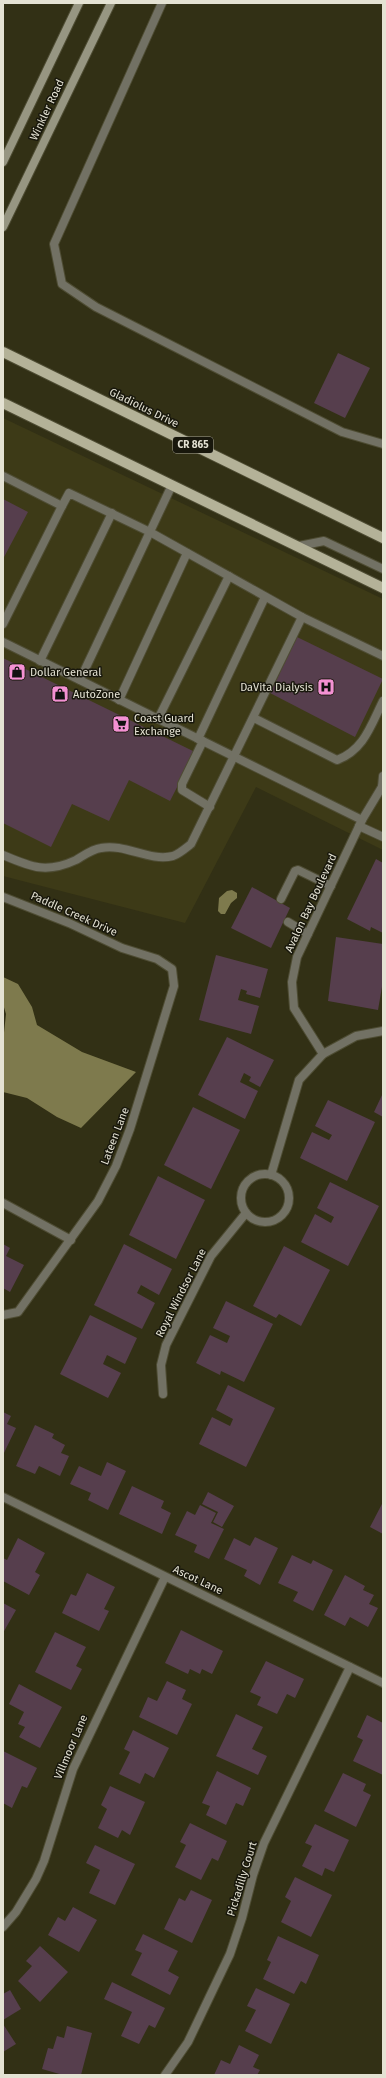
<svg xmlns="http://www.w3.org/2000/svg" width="386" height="2078" font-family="'Fira Sans',sans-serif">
<rect width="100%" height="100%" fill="#323015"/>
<polygon fill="#3d3a17" points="3,418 383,599 383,850 256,787 185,923 3,876"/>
<g fill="#7e7a4d">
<polygon points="232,890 237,893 237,898 231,903 225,914 221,914 218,911 219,898 227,891"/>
<polygon points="3,977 18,984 32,1007 37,1025 82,1052 136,1072 81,1128 57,1117 27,1098 3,1092 3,1042 6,1014 3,1004"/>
</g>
<g fill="#563e4d">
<polygon points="338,353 370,368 345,418 314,403"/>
<polygon points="3,499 28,512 3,559"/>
<polygon points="297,637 383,679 355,737 270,693"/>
<polygon points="3,658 195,752 170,801 129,780 109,821 72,804 51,847 3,823"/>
<polygon points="376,859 383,863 383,933 371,927 370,931 347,919"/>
<polygon points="252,887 290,908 271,948 231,928"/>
<polygon points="336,937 383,944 383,981 378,1010 328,1001"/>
<polygon points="216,955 268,969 260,998 246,994 247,991 241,989 238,1000 259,1006 251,1034 199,1020"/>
<polygon points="227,1037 274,1060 260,1087 249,1081 251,1077 244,1073 240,1082 258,1091 245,1119 198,1095"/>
<polygon points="383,1093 383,1117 374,1112"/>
<polygon points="328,1100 375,1122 347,1181 300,1158 312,1132 329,1140 332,1135 315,1126"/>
<polygon points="193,1107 240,1130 211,1189 164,1165"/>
<polygon points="158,1176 205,1200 176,1259 129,1235"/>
<polygon points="330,1182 379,1206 348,1266 301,1242 315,1214 331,1223 334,1217 317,1208"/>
<polygon points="3,1244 10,1248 6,1256 24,1265 10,1292 3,1288"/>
<polygon points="124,1244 172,1269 159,1295 141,1285 137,1293 155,1303 142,1329 94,1305"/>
<polygon points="284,1246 330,1270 301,1326 279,1314 276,1318 253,1306"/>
<polygon points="226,1301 273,1324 244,1382 221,1371 220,1375 196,1363 210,1335 227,1343 230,1336 213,1328"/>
<polygon points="90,1315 137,1338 125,1364 107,1355 103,1364 121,1373 108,1398 60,1374"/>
<polygon points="228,1385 275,1408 246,1467 199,1444 212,1417 230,1426 233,1419 216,1410"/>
<polygon points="3,1412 11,1416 7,1424 16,1428 3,1455"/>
<polygon points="35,1425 54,1434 52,1438 65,1445 61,1453 69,1456 60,1476 39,1466 35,1474 16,1466"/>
<polygon points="107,1462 126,1471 108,1510 88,1500 91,1493 70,1484 79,1466 101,1476"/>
<polygon points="132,1486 164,1501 161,1508 171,1513 162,1534 119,1514"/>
<polygon points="208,1492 234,1506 222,1527 213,1522 218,1512 202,1504"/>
<polygon points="383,1502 383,1534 370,1527"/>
<polygon points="200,1505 216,1513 211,1523 224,1529 209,1559 194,1552 197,1545 175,1535 187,1511 195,1515"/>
<polygon points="255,1537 278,1548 260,1585 244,1576 247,1570 224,1559 234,1538 250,1546"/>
<polygon points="18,1538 45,1553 35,1572 40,1575 29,1595 3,1581 3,1558 7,1560"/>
<polygon points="292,1555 311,1564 313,1560 333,1570 313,1611 293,1601 298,1592 278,1583"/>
<polygon points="87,1573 115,1587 104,1609 109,1611 99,1631 62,1613 71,1594 76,1596"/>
<polygon points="345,1575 365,1586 363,1590 374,1595 369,1604 378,1608 368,1627 350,1617 345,1626 324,1615"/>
<polygon points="3,1603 16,1610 3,1633"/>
<polygon points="181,1630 223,1651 212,1674 202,1669 200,1674 190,1669 188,1674 165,1663"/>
<polygon points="55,1632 86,1647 76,1666 82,1669 71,1690 35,1672"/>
<polygon points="266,1661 304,1679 295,1698 287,1694 277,1714 257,1705 261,1697 250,1692"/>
<polygon points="167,1681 186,1690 182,1699 192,1704 177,1735 139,1717 148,1697 157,1701"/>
<polygon points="19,1684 62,1707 40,1748 19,1737 25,1727 18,1724 24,1712 9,1704"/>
<polygon points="236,1714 263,1727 252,1749 267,1756 258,1775 216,1756"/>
<polygon points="367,1715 383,1723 383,1775 353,1761 363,1740 357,1737"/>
<polygon points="133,1730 169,1748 154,1778 145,1773 140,1784 119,1774 130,1752 124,1749"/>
<polygon points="3,1751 37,1768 27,1788 22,1786 12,1808 3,1803"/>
<polygon points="217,1771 251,1788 243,1806 236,1803 226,1825 206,1815 210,1806 202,1803"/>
<polygon points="343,1773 366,1784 363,1791 371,1795 356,1827 324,1811"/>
<polygon points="110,1786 145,1802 130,1835 122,1830 118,1838 98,1828 107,1809 101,1805"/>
<polygon points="190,1823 227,1841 218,1861 212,1858 201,1880 175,1867 186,1845 180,1842"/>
<polygon points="315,1824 349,1840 334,1872 325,1868 322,1876 302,1866 312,1846 305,1843"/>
<polygon points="95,1845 135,1864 115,1905 89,1893 100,1870 86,1863"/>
<polygon points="295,1877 332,1895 311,1937 281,1922 291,1901 285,1897"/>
<polygon points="191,1890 212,1900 192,1943 164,1929 179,1898 185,1901"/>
<polygon points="73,1907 97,1920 79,1952 48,1935 58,1917 65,1921"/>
<polygon points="143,1934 178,1951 168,1971 179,1977 170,1995 131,1975 142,1953 135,1950"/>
<polygon points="278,1936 319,1955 306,1984 301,1981 294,1994 263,1979 271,1962 267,1960"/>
<polygon points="40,1946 68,1972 40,2002 18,1981 32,1966 26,1961"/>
<polygon points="112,1982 165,2008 155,2028 149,2025 139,2044 121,2036 132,2012 104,1999"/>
<polygon points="256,1988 290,2004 271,2044 245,2031 256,2010 247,2006"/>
<polygon points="10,1990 21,2009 3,2020 3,1994"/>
<polygon points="3,2024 16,2044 3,2052"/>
<polygon points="67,2026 92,2033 81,2075 63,2075 42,2069 48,2048 53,2049 57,2036 64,2038"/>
<polygon points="239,2045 259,2055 253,2067 260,2070 257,2075 214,2075 221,2060 230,2064"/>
</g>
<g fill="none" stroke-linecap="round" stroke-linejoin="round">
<g stroke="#4e4c33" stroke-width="10">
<g id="lane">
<polyline points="162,3 54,244 62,284 96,307 342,432 383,444"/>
<polyline points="3,476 62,506 3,624"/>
<polyline points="299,546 324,541 383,569"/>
<polyline points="302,617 383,656"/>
<polyline points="3,642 362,820"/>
<polyline points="40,661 112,513"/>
<polyline points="80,680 172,485"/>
<polyline points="119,700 187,553"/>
<path d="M254,718L337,760C364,750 371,725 383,701"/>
<polyline points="158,719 229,576"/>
<polyline points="198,739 265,597"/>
<polyline points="203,741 182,784 182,790 210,807"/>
<polyline points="359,826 383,837"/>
<path d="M3,855C31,867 46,874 76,860C83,856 92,849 101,848C125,843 149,862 173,856C179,854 186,848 191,844L302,617L150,532L69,493L62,506"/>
<polyline points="281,899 295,871 298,870 331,886"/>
<polyline points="288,922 308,934"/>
<polyline points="3,1203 71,1240"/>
</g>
</g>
<g stroke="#4e4c33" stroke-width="10">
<g id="street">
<polyline points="382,787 383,776"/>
<polyline points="3,897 69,923 122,948 157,959 172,969 174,986 130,1129 116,1166 98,1201 18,1312 3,1315"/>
<polyline points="323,1054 294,1008 292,982 297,957 362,820 383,785"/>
<circle cx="265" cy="1198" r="24"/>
<polyline points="271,1175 299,1080 323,1054 356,1036 383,1031"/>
<polyline points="163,1394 161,1365 166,1345 211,1256 246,1213"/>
<polyline points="3,1497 383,1683"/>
<polyline points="3,1927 16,1912 36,1879 44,1861 73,1769 165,1577"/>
<polyline points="165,2075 188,2042 230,1954 242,1918 253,1875 264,1843 350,1667"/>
</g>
</g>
<g stroke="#4e4c33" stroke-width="10">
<g id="secondary">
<polyline points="3,162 79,3"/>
<polyline points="3,227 111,3"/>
</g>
</g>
<g stroke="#4e4c33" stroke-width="12">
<g id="primary">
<polyline points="3,352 383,538"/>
<polyline points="3,403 383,588"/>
</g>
</g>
<use href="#lane" stroke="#727164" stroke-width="8"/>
<use href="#street" stroke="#727164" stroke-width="8"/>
<use href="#secondary" stroke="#979682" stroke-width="8"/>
<use href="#primary" stroke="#b4b298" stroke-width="10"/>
</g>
<defs>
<g id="shop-square" transform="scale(0.9)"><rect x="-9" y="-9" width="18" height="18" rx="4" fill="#f491d3" stroke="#18170c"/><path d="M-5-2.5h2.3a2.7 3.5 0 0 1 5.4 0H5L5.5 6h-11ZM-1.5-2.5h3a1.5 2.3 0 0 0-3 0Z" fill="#111"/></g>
<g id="hospital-square" transform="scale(0.9)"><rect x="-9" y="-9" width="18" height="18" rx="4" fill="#f491d3" stroke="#18170c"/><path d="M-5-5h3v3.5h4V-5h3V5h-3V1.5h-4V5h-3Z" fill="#111"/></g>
<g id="supermarket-square" transform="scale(0.9)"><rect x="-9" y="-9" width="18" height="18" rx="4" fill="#f491d3" stroke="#18170c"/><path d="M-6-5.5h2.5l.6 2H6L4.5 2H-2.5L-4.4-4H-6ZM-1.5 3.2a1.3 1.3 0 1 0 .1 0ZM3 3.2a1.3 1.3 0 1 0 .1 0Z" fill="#111"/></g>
</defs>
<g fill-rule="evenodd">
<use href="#shop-square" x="17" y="672"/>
<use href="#hospital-square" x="326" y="687"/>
<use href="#shop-square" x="60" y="694"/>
<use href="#supermarket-square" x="121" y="724"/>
</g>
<g text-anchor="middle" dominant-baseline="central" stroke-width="3" stroke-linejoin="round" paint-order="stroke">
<rect fill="#18170c" stroke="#a7a597" stroke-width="1" x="173" y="437" width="40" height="16" rx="3"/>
<g font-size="10" font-weight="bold" fill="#e4e2d3">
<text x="193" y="445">CR 865</text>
</g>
<g font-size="11" fill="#e4e2d3" stroke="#18170c">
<text transform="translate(47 110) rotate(-65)">Winkler Road</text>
<text transform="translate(144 408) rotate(26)">Gladiolus Drive</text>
<text transform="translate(311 903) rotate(-65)">Avalon Bay Boulevard</text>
<text transform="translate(74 914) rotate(24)">Paddle Creek Drive</text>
<text transform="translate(115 1136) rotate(-69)">Lateen Lane</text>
<text transform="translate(181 1293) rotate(-63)">Royal Windsor Lane</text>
<text transform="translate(198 1580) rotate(25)">Ascot Lane</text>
<text transform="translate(71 1747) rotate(-67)">Villmoor Lane</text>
<text transform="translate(242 1879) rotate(-73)">Pickadilly Court</text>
</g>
<g font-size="11" fill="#e4e2d3" stroke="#18170c" text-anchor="start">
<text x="30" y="672">Dollar General</text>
<text x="313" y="687" text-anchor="end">DaVita Dialysis</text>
<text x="73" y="694">AutoZone</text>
<text x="134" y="718">Coast Guard<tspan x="134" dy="13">Exchange</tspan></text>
</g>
</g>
<rect width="386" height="2078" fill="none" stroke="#e4e2d3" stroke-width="8"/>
</svg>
